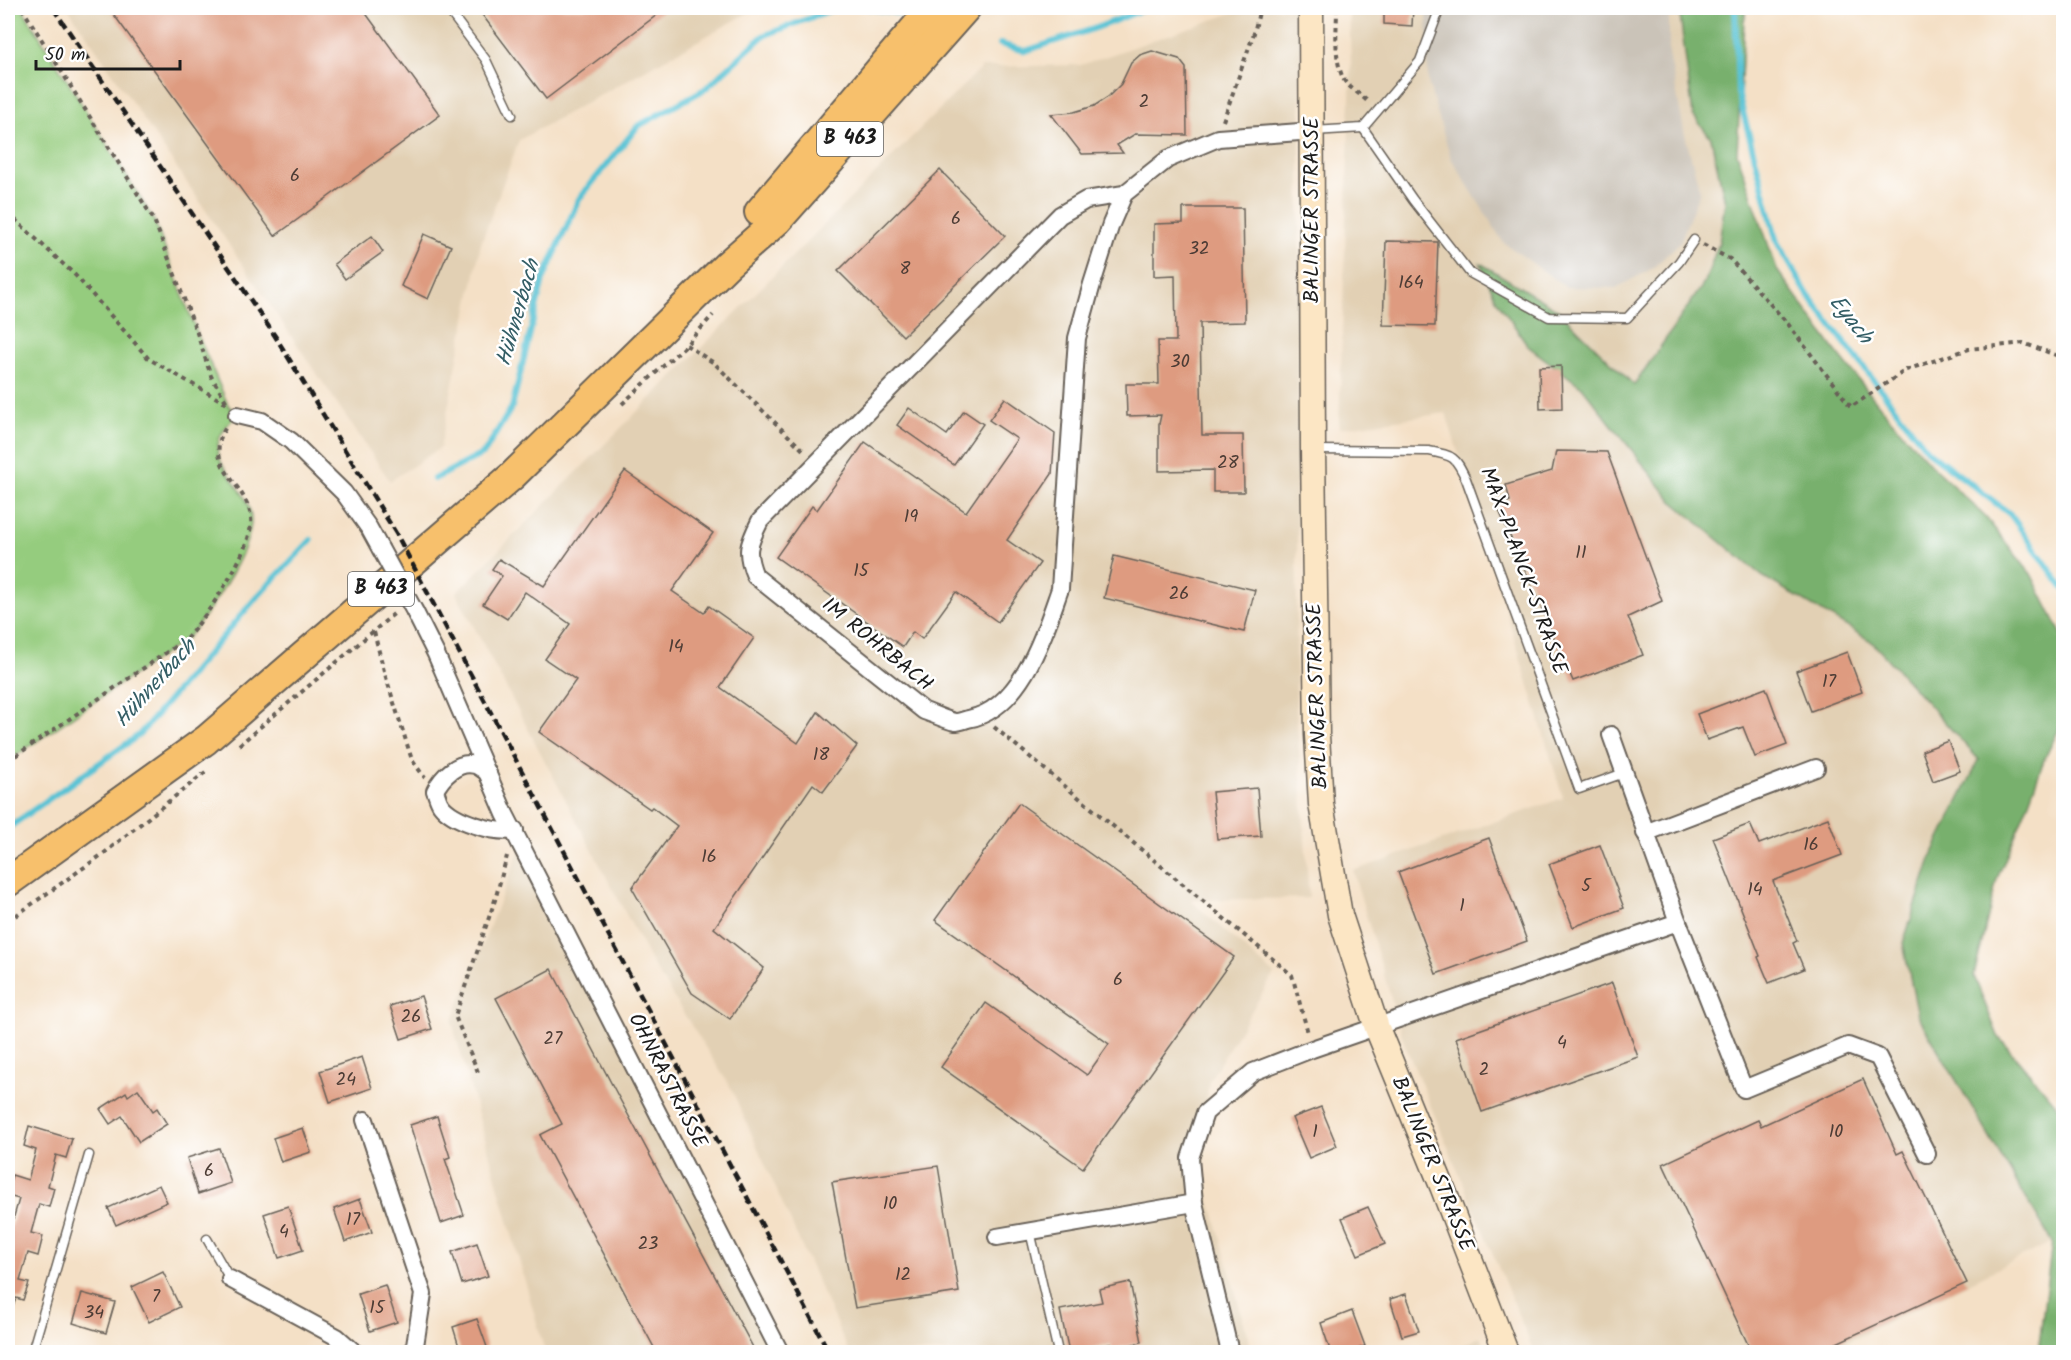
<svg xmlns="http://www.w3.org/2000/svg" width="2071" height="1360" font-family="Kalam,sans-serif">
<rect width="100%" height="100%" fill="#fff"/>
<filter id="ink" filterUnits="userSpaceOnUse"><feTurbulence type="fractalNoise" baseFrequency=".0167" numOctaves="2"/><feDisplacementMap in="SourceGraphic" scale="12" xChannelSelector="R" yChannelSelector="G"/><feConvolveMatrix kernelMatrix="1 2 1 2 8 2 1 2 1" color-interpolation-filters="sRGB"/></filter>
<filter id="wash" filterUnits="userSpaceOnUse"><feTurbulence type="fractalNoise" baseFrequency=".008" numOctaves="4" result="noise"/><feDisplacementMap in="SourceGraphic" scale="24" xChannelSelector="R" yChannelSelector="G"/><feGaussianBlur stdDeviation="1.35" result="paint"/><feColorMatrix in="noise" values="0 0 0 0 0 0 0 0 0 0 0 0 0 0 0 0 0 1.4 0 .05"/><feComposite in="paint" operator="in"/></filter>
<g filter="url(#wash)">
<rect width="100%" height="100%" fill="#f4e0c6"/>
<g fill="#e2d0b4">
<polygon points="68,8 757,8 519,140 481,243 440,448 390,481"/>
<polygon points="1247,8 1301,8 1296,707 1309,898 1190,900 1274,974 1209,1081 1200,1164 1252,1352 849,1352 731,1088 653,965 456,593 982,67 1081,65"/>
<polygon points="1349,8 1686,8 1726,200 1720,238 1705,282 1633,386 1558,310 1480,264 1529,347 1582,387 1615,428 1762,576 1871,641 1979,760 1933,853 1903,943 1918,1016 2052,1242 1828,1352 1534,1352 1405,1045 1353,871 1563,798 1446,413 1339,428 1351,68"/>
<polygon points="525,836 770,1352 545,1352 452,1022"/>
<polygon points="1480,1337 1486,1352 1447,1352"/>
</g>
<polygon fill="#cac3b8" points="1427,8 1669,8 1669,54 1684,131 1700,191 1680,242 1653,268 1616,288 1566,287 1503,242 1451,158 1428,82"/>
<path fill="#95cc7e" stroke="#58744d" stroke-width="1.5" d="M8,8H22L154,220L197,333L228,405L237,415C187,461 250,478 251,519C252,551 207,616 186,639L8,761Z"/>
<polygon fill="#78b06d" stroke="#4a6644" stroke-width="1.5" points="1679,8 1747,8 1744,21 1737,153 1777,270 1835,350 1887,415 1935,469 1983,514 2031,574 2063,637 2063,721 2044,760 2027,807 1997,879 1974,976 1998,1036 2063,1113 2063,1352 2038,1352 2052,1242 1918,1016 1903,943 1933,853 1979,760 1871,641 1762,576 1672,501 1582,387 1529,347 1497,301 1480,263 1558,310 1634,385 1705,282 1719,242 1725,202 1711,138 1693,115"/>
<g fill="none" stroke-linecap="round" stroke-linejoin="round">
<g stroke="#58c2d4" stroke-width="6">
<polyline points="868,8 897,13"/>
<polyline points="1735,8 1738,93 1777,242 1808,295 1928,451 2010,514 2064,589"/>
<polyline points="1000,44 1025,51 1096,28 1147,8"/>
<polyline points="434,479 484,453 512,407 543,280 579,199 638,126 705,89 763,36 836,8"/>
<polyline points="8,828 139,735 255,599 311,540"/>
</g>
</g>
<g id="blocks">
<g fill="#de9b80">
<polygon points="109,8 362,8 440,115 275,236"/>
<polygon points="477,8 666,8 546,99"/>
<polygon points="1384,8 1413,8 1412,26 1384,24"/>
<polygon points="1152,51 1179,59 1186,68 1187,135 1135,134 1117,145 1123,153 1082,154 1051,114 1074,112 1094,106 1108,97 1121,84 1131,63 1140,55"/>
<polygon points="940,170 1005,236 903,336 838,271"/>
<polygon points="1183,208 1243,208 1245,322 1200,323 1202,435 1243,435 1244,492 1213,492 1213,470 1159,471 1159,424 1161,415 1127,416 1126,384 1159,384 1158,341 1176,341 1175,275 1154,276 1154,224 1183,223"/>
<polygon points="424,234 451,246 428,299 401,286"/>
<polygon points="372,236 383,252 345,279 334,264"/>
<polygon points="1386,241 1438,242 1435,326 1383,325"/>
<polygon points="1561,366 1562,408 1540,409 1539,367"/>
<polygon points="1005,398 1055,433 1052,474 1007,540 1040,563 998,622 956,592 922,639 913,632 903,647 776,557 812,506 817,510 865,442 966,512 1017,439 989,420"/>
<polygon points="909,408 947,435 964,411 983,424 954,465 897,425"/>
<polygon points="1556,451 1607,452 1662,601 1628,617 1643,655 1573,681 1497,506 1510,501 1506,485 1552,471"/>
<polygon points="625,471 713,533 672,591 704,613 709,606 754,638 720,687 798,743 818,712 857,746 823,792 813,784 714,928 764,968 730,1019 692,993 632,888 677,826 652,807 650,809 539,732 576,680 545,659 570,624 525,592 507,619 483,604 502,576 492,569 499,559 544,586"/>
<polygon points="1114,556 1255,590 1244,632 1104,598"/>
<polygon points="1847,652 1862,692 1811,711 1796,671"/>
<polygon points="1766,688 1787,745 1755,757 1743,727 1707,740 1697,714"/>
<polygon points="1948,741 1960,771 1933,781 1922,751"/>
<polygon points="1257,788 1261,836 1217,839 1212,792"/>
<polygon points="1019,803 1234,957 1083,1168 941,1067 986,1003 1087,1075 1109,1044 935,920"/>
<polygon points="1828,818 1842,855 1773,881 1797,941 1793,943 1804,969 1769,983 1758,957 1760,956 1713,838 1750,824 1759,844"/>
<polygon points="1489,838 1527,941 1436,974 1398,872"/>
<polygon points="1600,845 1624,908 1573,927 1549,864"/>
<polygon points="551,969 617,1094 756,1353 657,1353 540,1135 562,1124 496,998"/>
<polygon points="1612,983 1638,1057 1482,1112 1456,1038"/>
<polygon points="421,996 432,1029 401,1039 390,1006"/>
<polygon points="362,1057 372,1088 330,1102 320,1071"/>
<polygon points="1863,1079 1897,1154 1903,1151 1967,1283 1815,1353 1752,1353 1663,1164 1758,1120 1761,1126"/>
<polygon points="138,1089 153,1111 157,1108 167,1124 139,1142 122,1116 110,1124 100,1109 126,1092 128,1096"/>
<polygon points="1321,1107 1337,1146 1309,1158 1292,1118"/>
<polygon points="437,1116 450,1157 445,1159 464,1215 441,1223 410,1125"/>
<polygon points="29,1126 72,1139 66,1158 56,1155 48,1186 54,1188 49,1207 39,1204 31,1233 43,1236 38,1256 28,1253 20,1281 29,1283 23,1300 16,1298 12,1310 8,1309 8,1226 11,1227 19,1199 8,1196 8,1190 12,1175 28,1180 36,1150 24,1146"/>
<polygon points="303,1128 311,1152 281,1162 273,1138"/>
<polygon points="219,1148 231,1183 198,1194 187,1158"/>
<polygon points="938,1166 959,1292 855,1308 832,1182"/>
<polygon points="159,1185 167,1202 116,1225 108,1208"/>
<polygon points="360,1199 372,1232 345,1242 334,1209"/>
<polygon points="288,1206 303,1250 279,1258 264,1214"/>
<polygon points="1368,1207 1385,1244 1358,1255 1342,1218"/>
<polygon points="477,1243 488,1276 462,1284 452,1252"/>
<polygon points="163,1272 180,1307 149,1322 132,1287"/>
<polygon points="1130,1282 1142,1342 1112,1349 1111,1344 1069,1352 1060,1310 1102,1302 1099,1289"/>
<polygon points="385,1285 397,1322 370,1331 358,1294"/>
<polygon points="82,1293 115,1302 106,1333 73,1323"/>
<polygon points="1406,1294 1419,1331 1402,1336 1390,1299"/>
<polygon points="1352,1311 1365,1346 1348,1353 1331,1353 1321,1323"/>
<polygon points="477,1319 487,1347 469,1353 461,1353 453,1327"/>
</g>
</g>
</g>
<g filter="url(#ink)">
<use href="#blocks" fill-opacity="0" stroke="#686158" stroke-width="1.5"/>
<g fill="none" stroke-linecap="round" stroke-linejoin="round">
<g stroke="#686158" stroke-width="11">
<g id="service">
<polyline points="447,8 486,60 512,115"/>
<polyline points="1363,128 1413,200 1470,273 1549,317 1627,318 1679,262 1694,240"/>
<polyline points="1313,131 1363,128 1420,61 1440,8"/>
<path d="M1314,450L1429,451C1454,456 1455,456 1466,479L1579,789L1624,773"/>
<polyline points="1030,1231 1058,1352"/>
<polyline points="207,1239 230,1279"/>
<polyline points="32,1352 89,1155"/>
</g>
</g>
<g stroke="#686158" stroke-width="20">
<g id="minor">
<path d="M1124,194L1086,200L1060,215L760,521C748,545 745,552 755,576L924,711C934,714 945,720 955,722C959,722 964,720 968,719C1022,709 1044,634 1060,589L1077,338L1092,284L1111,224L1124,194L1168,159L1218,138L1313,131"/>
<polyline points="237,415 262,421 291,441 344,493 369,528 380,548"/>
<polyline points="415,612 436,654 505,814 780,1352"/>
<path d="M488,773C485,771 479,766 475,765C458,760 441,778 435,791C437,795 438,801 441,805C453,821 495,834 515,830"/>
<polyline points="1645,833 1816,768"/>
<polyline points="1678,922 1744,1089 1848,1046 1878,1057 1927,1154"/>
<polyline points="365,1120 423,1294 414,1352"/>
<polyline points="997,1237 1194,1203"/>
<polyline points="230,1279 337,1337 354,1352"/>
<polyline points="1230,1352 1194,1203 1190,1158 1205,1113 1253,1072 1312,1049 1678,922 1611,735"/>
</g>
</g>
<g stroke="#686158" stroke-width="27">
<polyline id="secondary" points="1311,8 1313,450 1317,735 1321,804 1340,915 1377,1028 1442,1186 1506,1352"/>
</g>
<g stroke="#686158" stroke-width="32">
<g id="trunk">
<polyline points="759,212 932,8"/>
<polyline points="8,882 206,740 512,476 727,265 778,220 966,8"/>
</g>
</g>
<g stroke="#686158" stroke-width="4" stroke-dasharray="4.5 4.5" stroke-linecap="butt">
<polyline points="22,8 154,220 197,333 211,376 227,403"/>
<path d="M1337,8C1337,30 1333,59 1344,80C1348,87 1362,95 1369,103"/>
<polyline points="1223,121 1254,33 1260,8"/>
<polyline points="8,213 75,275 149,359 227,404"/>
<polyline points="1703,245 1730,259 1788,324 1851,407 1906,370 1969,349 2023,343 2064,358"/>
<polyline points="686,345 714,363 804,451"/>
<polyline points="622,404 686,345 713,315"/>
<polyline points="374,632 384,671 412,760 425,778"/>
<polyline points="994,727 1292,975 1308,1033"/>
<polyline points="239,745 396,612"/>
<path d="M8,761L186,639C206,617 254,549 251,518C247,482 201,466 226,427"/>
<polyline points="8,921 103,854 208,770"/>
<polyline points="478,1072 455,1016 495,900 507,856"/>
</g>
<use href="#service" stroke="#fff" stroke-width="8"/>
<use href="#minor" stroke="#fff" stroke-width="16"/>
<use href="#secondary" stroke="#fce6c4" stroke-width="24"/>
<use href="#trunk" stroke="#f7c06c" stroke-width="28"/>
<polyline stroke="#1c1c1c" stroke-width="4.5" stroke-dasharray="9 4.5" stroke-linecap="butt" points="53,8 275,336 397,535 829,1352"/>
<g stroke="#686158" stroke-width="20" stroke-linecap="butt">
<polyline id="minor-bridge" points="380,548 415,612"/>
</g>
<use href="#minor-bridge" stroke="#fff" stroke-width="16"/>
</g>
</g>
<g text-anchor="middle" dominant-baseline="central" stroke-width="5" stroke-linejoin="round" paint-order="stroke">
<g font-size="18" fill="#4c3c35">
<text x="1144" y="102">2</text>
<text x="295" y="176">6</text>
<text x="956" y="219">6</text>
<text x="1199" y="249">32</text>
<text x="905" y="269">8</text>
<text x="1411" y="283">164</text>
<text x="1180" y="362">30</text>
<text x="1228" y="463">28</text>
<text x="911" y="517">19</text>
<text x="1581" y="553">11</text>
<text x="861" y="571">15</text>
<text x="1179" y="594">26</text>
<text x="676" y="647">14</text>
<text x="1829" y="682">17</text>
<text x="821" y="755">18</text>
<text x="1811" y="845">16</text>
<text x="709" y="857">16</text>
<text x="1586" y="886">5</text>
<text x="1755" y="890">14</text>
<text x="1462" y="906">1</text>
<text x="1118" y="980">6</text>
<text x="411" y="1017">26</text>
<text x="553" y="1039">27</text>
<text x="1562" y="1043">4</text>
<text x="1484" y="1070">2</text>
<text x="346" y="1080">24</text>
<text x="1315" y="1132">1</text>
<text x="1836" y="1132">10</text>
<text x="209" y="1171">6</text>
<text x="890" y="1204">10</text>
<text x="353" y="1220">17</text>
<text x="284" y="1232">4</text>
<text x="648" y="1244">23</text>
<text x="903" y="1275">12</text>
<text x="156" y="1297">7</text>
<text x="377" y="1308">15</text>
<text x="94" y="1313">34</text>
</g>
<g fill="#fff" stroke="#606060" stroke-width="1.5">
<rect x="817" y="122" width="66" height="34" rx="4.5"/>
<rect x="348" y="572" width="66" height="34" rx="4.5"/>
</g>
<g font-size="20" font-weight="bold" fill="#1c1c1c">
<text x="850" y="139">B 463</text>
<text x="381" y="589">B 463</text>
</g>
<g font-size="21" fill="#1c1c1c" stroke="#fff">
<text transform="translate(1312 210) rotate(-90)">BALINGER STRASSE</text>
<text transform="translate(1523 571) rotate(70)">MAX-PLANCK-STRASSE</text>
<text transform="translate(877 645) rotate(39)">IM ROHRBACH</text>
<text transform="translate(1318 696) rotate(-92)">BALINGER STRASSE</text>
<text transform="translate(667 1081) rotate(63)">OHNRASTRASSE</text>
<text transform="translate(1432 1164) rotate(68)">BALINGER STRASSE</text>
</g>
<g font-size="22" font-style="italic" fill="#345e66" stroke="#fff">
<text transform="translate(519 313) rotate(-74)">Hühnerbach</text>
<text transform="translate(1850 320) rotate(52)">Eyach</text>
<text transform="translate(156 684) rotate(-48)">Hühnerbach</text>
</g>
</g>
<rect width="2071" height="1360" fill="none" stroke="#fff" stroke-width="30"/>
<path d="M36 60v9h144v-9" fill="none" stroke="#1c1c1c" stroke-width="3"/>
<text x="45" y="60" font-size="18" fill="#1c1c1c" stroke="#ffffff" stroke-width="4.5" paint-order="stroke">50 m</text>
</svg>
